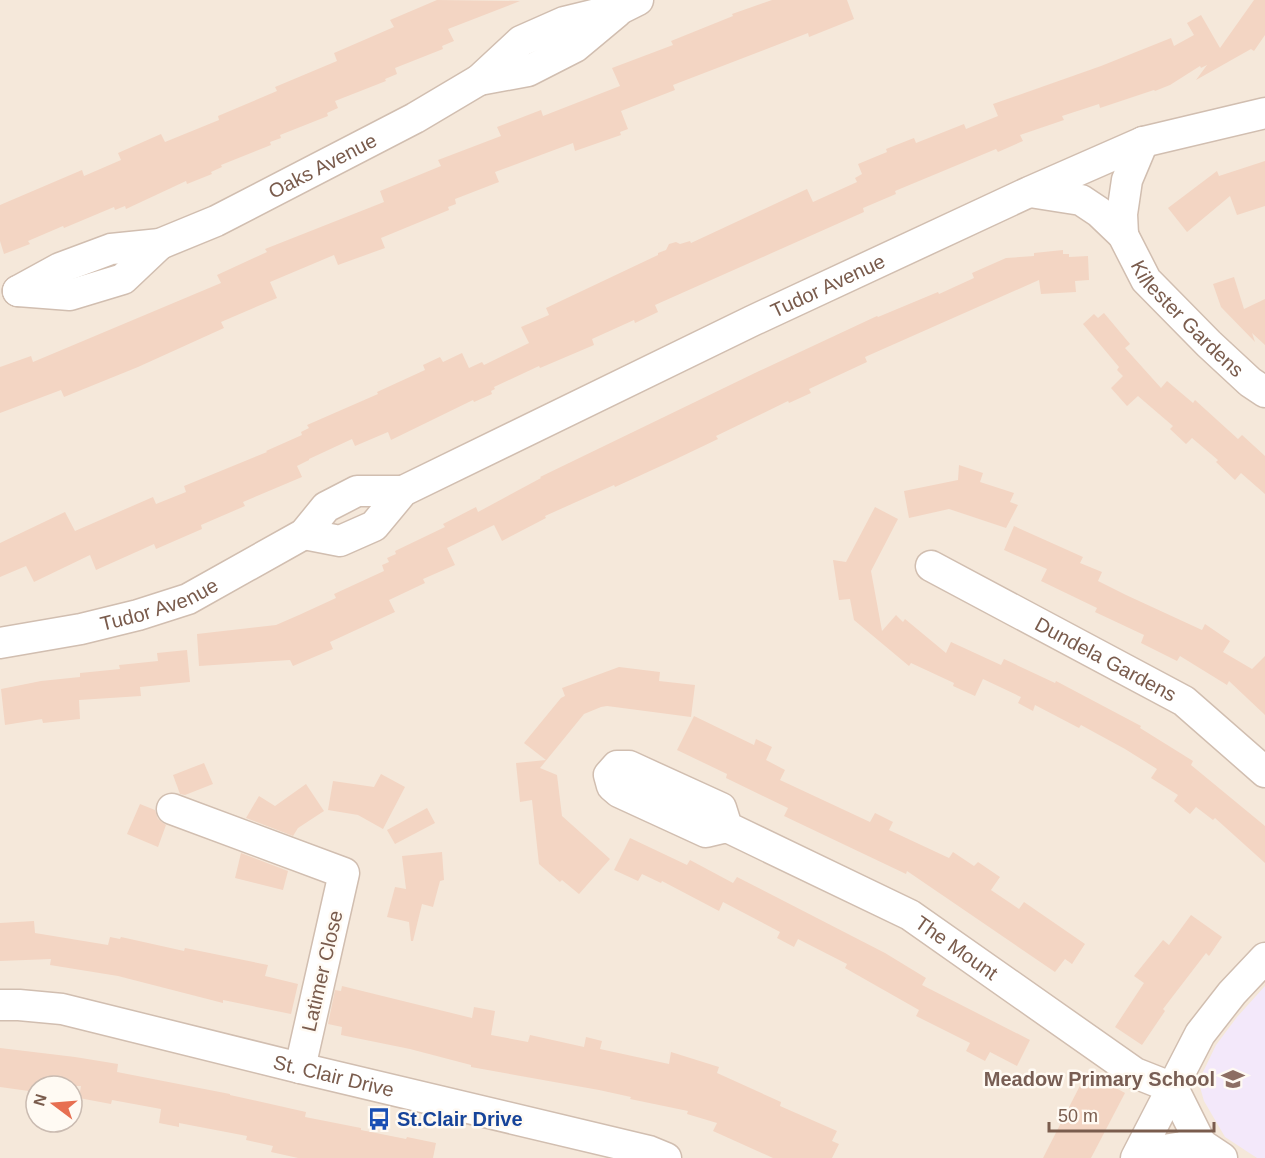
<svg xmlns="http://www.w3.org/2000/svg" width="1265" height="1158" font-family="Arial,sans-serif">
<rect width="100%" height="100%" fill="#fdf6ec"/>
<path fill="#f5e8da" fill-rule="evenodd" d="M0,0H1265V1158H0ZM36,1086H72V1122H36Z"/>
<polygon fill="#f3e8fa" points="1265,986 1265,1158 1257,1158 1225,1137 1204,1101 1200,1087 1203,1072 1216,1045 1237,1017"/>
<g fill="#f3d5c3">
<polygon points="437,0 520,1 448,29 454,41 442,46 443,49 395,68 397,74 385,79 386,81 335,101 338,108 327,113 328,116 280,135 281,138 270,142 271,145 221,165 222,167 211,172 212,174 187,184 186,181 126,209 125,206 115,210 114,207 64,228 63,226 28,241 30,244 4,254 0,241 0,205 82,170 84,176 121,160 118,153 161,134 165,142 219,120 218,116 277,91 275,87 337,61 334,53 394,27 390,20"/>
<polygon points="772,0 847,0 854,19 809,37 808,33 673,85 675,90 621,111 628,129 620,132 621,135 575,151 573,143 495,172 499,182 455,199 456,204 448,207 449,210 381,238 385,248 338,265 334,255 270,282 277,298 221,322 224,328 138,367 64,397 61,390 0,413 0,367 31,356 33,362 221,283 217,275 267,252 265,249 384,202 380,191 441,166 438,160 501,136 497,127 541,110 543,116 620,86 612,68 673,45 671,41 733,16 732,14"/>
<polygon points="1254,0 1265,0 1265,35 1254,51 1251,49 1196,80 1207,65 1201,68 1200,66 1170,85 1155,91 1154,90 1100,108 1099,104 1062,116 1064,120 1020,135 1023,141 998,152 996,149 895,191 896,194 863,208 864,212 655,305 658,312 635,323 634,320 592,339 594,345 540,368 539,366 494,387 495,389 491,391 492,394 474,402 473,400 391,440 388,432 355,446 352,439 309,459 309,460 297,466 302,477 243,502 245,506 201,525 202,529 156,549 154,544 96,570 90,555 34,582 26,566 0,577 0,543 65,512 75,531 153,497 156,504 186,492 184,486 267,452 266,451 302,435 301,432 309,428 307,425 378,394 377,392 425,370 423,365 440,357 443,362 462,353 469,368 482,362 484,365 529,343 521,327 549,315 546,308 658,255 658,253 666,250 669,244 676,242 680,244 690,241 691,243 807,189 813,202 857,182 855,178 862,174 858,164 887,152 886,149 914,138 916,143 964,124 966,129 998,116 993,104 1101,66 1171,38 1174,46 1194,35 1187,23 1201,15 1220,48"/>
<polygon points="1265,161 1265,206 1237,215 1230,196 1187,232 1168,208 1217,171 1219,176"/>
<polygon points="1063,250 1063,254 1069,254 1069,257 1088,256 1089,280 1075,281 1076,292 1041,294 1039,280 865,357 867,362 809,389 811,393 789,403 788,401 716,436 718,439 674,460 615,487 614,485 545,516 546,518 502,541 494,525 447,548 455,565 423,579 425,583 389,600 395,612 330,642 333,649 293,666 290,660 199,666 197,634 276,625 299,615 336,598 334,594 384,571 382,565 389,562 387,558 396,554 395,551 445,527 443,524 476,507 478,512 541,478 540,477 757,372 877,316 878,317 938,292 939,294 974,278 972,273 1006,258 1034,256 1034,253"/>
<polygon points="1234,277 1244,309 1265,299 1265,345 1252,333 1255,342 1221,307 1213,284"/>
<polygon points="1104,313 1130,344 1125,348 1161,388 1167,381 1193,403 1195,400 1238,439 1242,435 1265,456 1265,494 1241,473 1235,480 1216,462 1218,460 1192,438 1186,444 1170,429 1173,426 1138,396 1127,406 1111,388 1123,376 1117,370 1119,367 1083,324 1094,314 1098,318"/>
<polygon points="959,465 983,473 980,482 1014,493 1010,502 1018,505 1006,528 949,509 909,518 904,491 958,480"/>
<polygon points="875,507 898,519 871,571 882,631 896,615 903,622 905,619 946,653 951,642 1001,665 1004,659 1055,683 1056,681 1141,726 1140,728 1193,761 1191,765 1265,826 1265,863 1215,818 1213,820 1196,807 1190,814 1174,801 1178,795 1151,778 1157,769 1125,749 1081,725 1079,728 1035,705 1033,711 1018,703 1021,697 983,679 975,696 953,686 954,683 911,663 909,666 854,620 850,599 839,600 833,560 846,562"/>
<polygon points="1014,526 1083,557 1080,563 1102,572 1098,581 1126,595 1202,630 1205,624 1230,641 1223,652 1252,669 1265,656 1265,715 1229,681 1227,685 1180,656 1177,661 1141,643 1144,635 1095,612 1097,608 1041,581 1047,569 1004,550"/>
<polygon points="187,650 190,682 140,687 141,696 79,700 80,719 43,723 42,719 5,725 1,689 41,681 80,677 80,673 120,669 119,665 158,661 157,653"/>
<polygon points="619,667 660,672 659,681 695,685 691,717 607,706 601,707 584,714 540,768 557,775 562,816 610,859 579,894 562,880 560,882 539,864 532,800 520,802 516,763 546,760 524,743 561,698 565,696 562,688"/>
<polygon points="694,716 754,745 756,739 772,747 766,760 785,770 780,780 870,822 875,813 893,822 889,830 949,858 953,852 974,866 978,862 1000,877 991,890 1019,909 1024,902 1085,944 1072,964 1065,959 1055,972 907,871 906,874 784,816 788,808 726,778 727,774 677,750"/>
<polygon points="204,763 213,784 185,795 180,794 173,775"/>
<polygon points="381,774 405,787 383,829 358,815 328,810 333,781 374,787"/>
<polygon points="306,784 324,811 298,828 293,836 246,818 259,796 275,806"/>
<polygon points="140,804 155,810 158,819 166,825 158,847 127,834"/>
<polygon points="427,808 435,823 395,844 387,830"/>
<polygon points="630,838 687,865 690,860 733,883 737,877 885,953 926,978 922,985 1030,1040 1017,1066 990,1052 985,1061 966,1051 970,1043 916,1016 919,1010 845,968 847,964 798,939 794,947 777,938 780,932 723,902 719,911 662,881 661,883 642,874 638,881 614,870"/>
<polygon points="442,852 444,880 440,881 433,907 422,904 413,941 411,941 409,922 387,917 395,887 406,889 402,856"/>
<polygon points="241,853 288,871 283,890 235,878"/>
<polygon points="1191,915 1222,937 1209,956 1206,953 1163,1009 1165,1011 1142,1045 1115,1027 1144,983 1134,976 1163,940 1169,945"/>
<polygon points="34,921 35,933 108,945 110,937 120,939 121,937 184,951 185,948 268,965 265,976 298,984 291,1014 223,1000 223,1003 118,976 50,965 51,959 0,961 0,923"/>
<polygon points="342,986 472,1018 474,1007 495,1011 491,1035 528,1042 530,1035 584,1047 586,1037 602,1041 600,1049 669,1064 671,1052 719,1067 717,1073 781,1102 780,1106 837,1131 832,1141 839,1144 832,1158 773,1158 713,1131 717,1123 687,1114 688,1111 630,1099 631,1097 599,1090 471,1067 471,1065 410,1049 341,1035 342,1027 328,1024 335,990 341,991"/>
<polygon points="0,1048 75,1057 118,1064 117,1072 230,1094 230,1095 306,1112 305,1117 361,1128 361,1130 406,1139 407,1137 436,1143 433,1158 298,1158 271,1152 273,1146 246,1140 247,1136 179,1123 179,1127 159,1123 161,1109 112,1100 111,1104 79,1098 81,1086 36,1086 36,1092 0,1087"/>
<polygon points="1087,1072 1125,1093 1091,1158 1043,1158"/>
</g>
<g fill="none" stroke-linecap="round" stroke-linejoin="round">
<g stroke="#d1beb0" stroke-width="33">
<g id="minor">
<polyline points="479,80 528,71 575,47 617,12"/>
<path id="s1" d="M1030,192L1081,200L1099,212L1123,235L1146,280L1209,344L1250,382L1265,392"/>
<polyline points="1123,235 1122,214 1127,180 1143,142"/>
<path id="s2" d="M18,291L60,268L111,249L160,244L216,221L415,118L479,80L521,41L564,22L622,8L638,0"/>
<polyline points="18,291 70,295 123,279 160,244"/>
<path id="s3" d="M304,534L340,541L374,526L403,491L752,321L1029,192L1143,142L1265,113"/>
<path id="s4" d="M931,566L1184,701L1265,772"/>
<path id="s5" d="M0,643L81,629L138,615L188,599L304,534L326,507L357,491H403"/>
<polyline points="172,809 344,873 300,1068"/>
<path id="s6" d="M727,827L721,808L629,766H617L609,775L612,786L619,792L706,832L727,827L910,915L1135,1073L1173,1088L1201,1144"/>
<path id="s7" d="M0,1005H19L62,1009L300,1068L649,1151L666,1158"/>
<polyline points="1139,1154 1201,1144 1222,1158"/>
<polyline points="1136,1158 1200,1034 1232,993 1265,958"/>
</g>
</g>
<use href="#minor" stroke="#fff" stroke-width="30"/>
</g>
<defs>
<g id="school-bare" transform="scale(1.8)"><path d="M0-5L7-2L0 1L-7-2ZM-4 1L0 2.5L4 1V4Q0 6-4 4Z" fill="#8d6e63" stroke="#fffaf3" stroke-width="2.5" paint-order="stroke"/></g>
<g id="bus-bare" transform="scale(1.8)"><path d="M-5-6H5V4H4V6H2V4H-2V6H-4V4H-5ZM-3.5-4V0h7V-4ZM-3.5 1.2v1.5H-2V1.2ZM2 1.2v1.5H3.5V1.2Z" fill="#1a4fb4" stroke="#fffaf3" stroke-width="2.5" paint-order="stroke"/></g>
</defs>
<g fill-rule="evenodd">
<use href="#school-bare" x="1233" y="1079"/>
<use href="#bus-bare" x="379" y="1119"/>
</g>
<g text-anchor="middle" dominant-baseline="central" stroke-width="5" stroke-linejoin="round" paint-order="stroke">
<g font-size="20" fill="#7a5c4d" stroke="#fffaf3">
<text stroke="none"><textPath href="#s2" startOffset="332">Oaks Avenue</textPath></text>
<text stroke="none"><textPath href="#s3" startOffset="591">Tudor Avenue</textPath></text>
<text stroke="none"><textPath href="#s1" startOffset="213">Killester Gardens</textPath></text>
<text stroke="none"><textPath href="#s5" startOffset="164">Tudor Avenue</textPath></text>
<text stroke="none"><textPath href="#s4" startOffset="198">Dundela Gardens</textPath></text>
<text stroke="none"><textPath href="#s6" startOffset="543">The Mount</textPath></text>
<text transform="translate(322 971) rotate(-77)">Latimer Close</text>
<text stroke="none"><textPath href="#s7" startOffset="342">St. Clair Drive</textPath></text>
</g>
<g font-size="20" font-weight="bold" fill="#785e54" stroke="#fffaf3" text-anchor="end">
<text x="1215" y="1079">Meadow Primary School</text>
</g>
<g font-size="20" font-weight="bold" fill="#164399" stroke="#fffaf3" text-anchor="start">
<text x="397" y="1119">St.Clair Drive</text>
</g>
</g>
<g transform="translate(54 1104) rotate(286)"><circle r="28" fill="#fffaf3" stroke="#cabbb1" stroke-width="1.5"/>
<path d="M0-4.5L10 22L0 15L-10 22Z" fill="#e76f51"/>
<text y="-9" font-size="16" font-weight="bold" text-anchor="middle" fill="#7a5c4d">N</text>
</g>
<path d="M1049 1122v9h165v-9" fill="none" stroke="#7a5c4d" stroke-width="3"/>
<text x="1058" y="1122" font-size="18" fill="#7a5c4d" stroke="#fffaf3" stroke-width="4.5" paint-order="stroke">50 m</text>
</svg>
